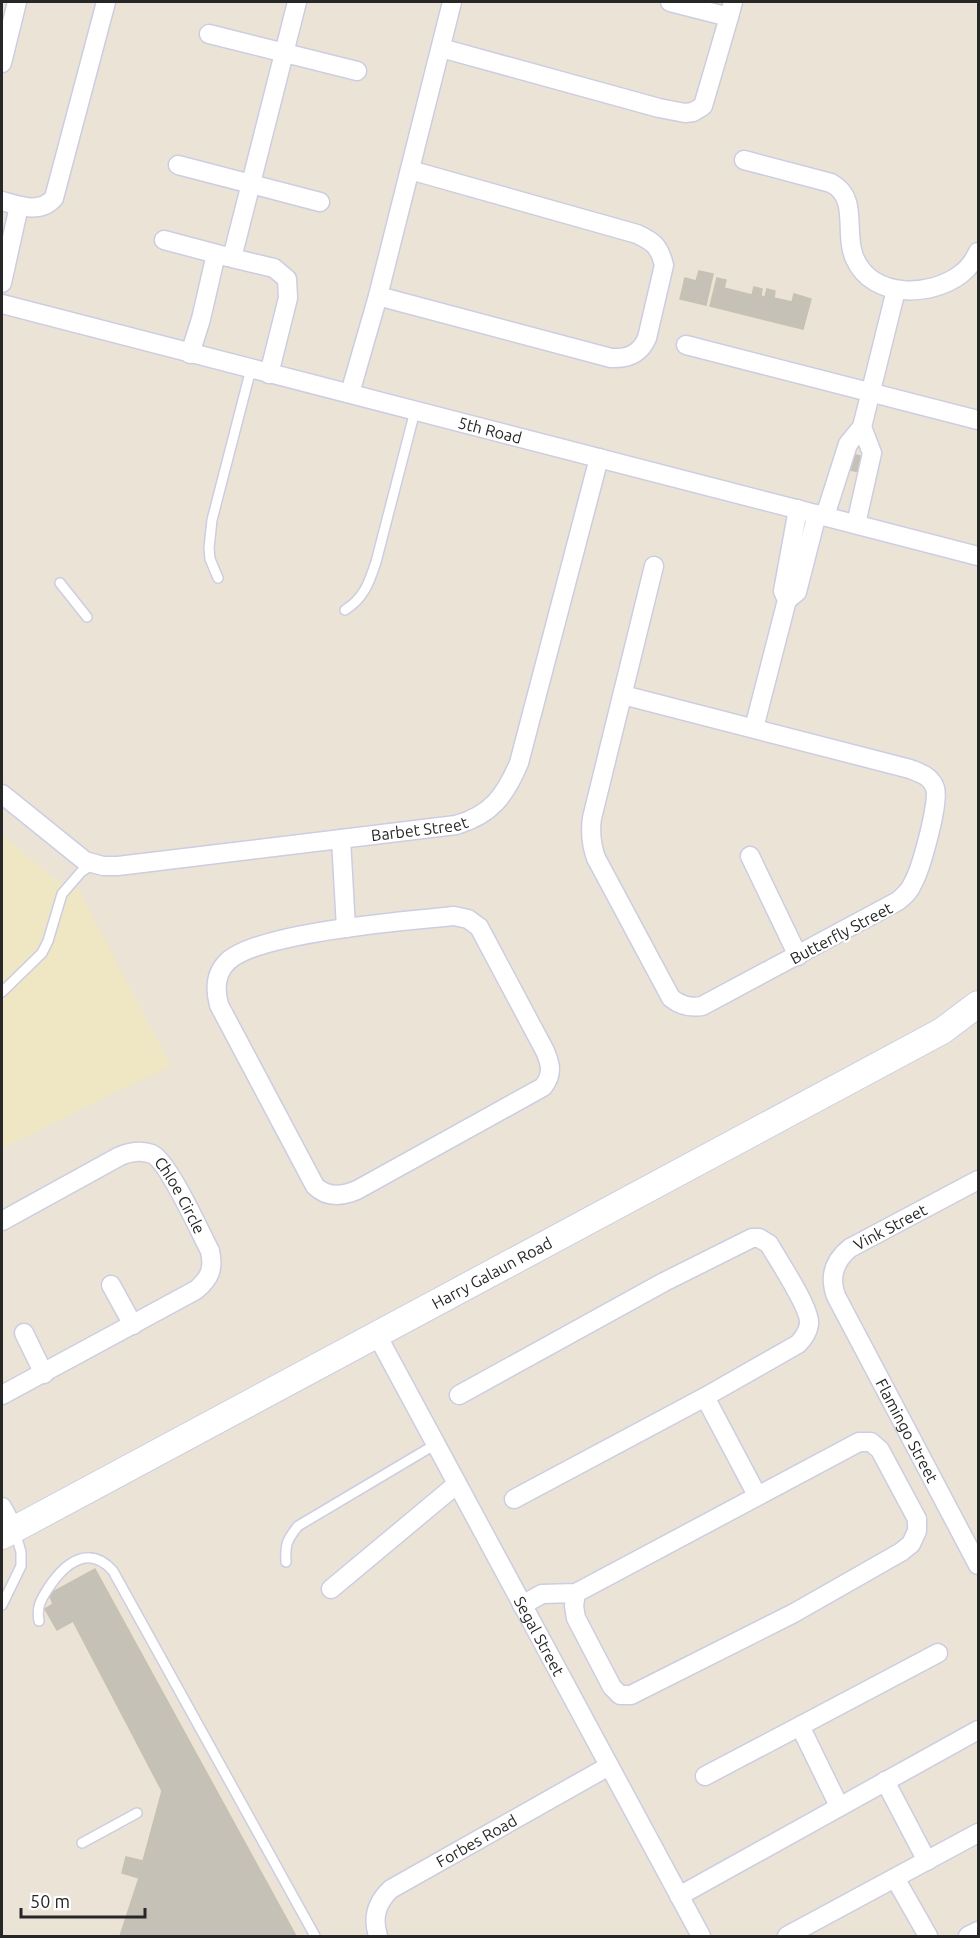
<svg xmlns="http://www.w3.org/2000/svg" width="980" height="1938" font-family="Ubuntu,sans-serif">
<rect width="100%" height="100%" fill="#ebe4d6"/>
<polygon fill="#efe6c3" points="2,835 72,893 78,888 171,1066 2,1148"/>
<g fill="#c6c1b6" stroke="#c6c1b0" stroke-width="1.5">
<polygon points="699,271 713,274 706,305 680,299 685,278 696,281"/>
<polygon points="717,278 726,280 724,288 752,295 754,287 762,289 761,296 765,297 767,289 775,291 774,298 792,302 794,294 811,299 803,329 710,306"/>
<polygon points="852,454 868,458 865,473 849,470"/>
<polygon points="95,1569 296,1936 120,1936 139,1878 122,1873 126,1857 143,1861 162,1791 73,1621 57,1630 45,1609 53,1604 49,1594"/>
</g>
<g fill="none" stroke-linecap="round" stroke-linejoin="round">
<g stroke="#cccde2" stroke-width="12">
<g id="service">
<polyline points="218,578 210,559 209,548 212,520 251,369"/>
<polyline points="60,583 87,617"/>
<path d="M345,610C364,598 369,583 376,562L415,411"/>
<polyline points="2,992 42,953 48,941 62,894 81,872 93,864"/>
<path d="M286,1562C285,1544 287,1540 298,1526L436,1444"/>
<polyline points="2,1605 21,1566 21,1552 15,1532"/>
<path d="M39,1621C36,1606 42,1598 49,1587C65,1563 89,1544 113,1571L315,1936"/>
<polyline points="82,1843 137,1813"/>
</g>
</g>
<g stroke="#cccde2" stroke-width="21">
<g id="minor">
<polyline points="670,2 729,17 733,2"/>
<polyline points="209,34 357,71"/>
<polyline points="441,48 659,108 685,113 693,112 703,106 729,17"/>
<polyline points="2,63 17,2"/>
<path d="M744,160L831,183C860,198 843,234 855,259C873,299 931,297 961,274C969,268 974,261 978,252"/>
<polyline points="178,165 320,202"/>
<path d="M2,201C19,206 40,214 54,198L106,2"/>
<polyline points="164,240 228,257"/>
<polyline points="2,283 19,206"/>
<path d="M378,296L611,358C628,359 640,354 647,338L664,265C659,246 654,242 637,234L410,170"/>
<path id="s1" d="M2,304L978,556"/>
<polyline points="686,345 978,420"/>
<polyline points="190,354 201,319 216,254"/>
<polyline points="269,374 288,298 287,279 274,268 232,258 297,2"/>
<polyline points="350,393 378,296 452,2"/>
<polyline points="825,516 848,444 862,427 896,290"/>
<polyline points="856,524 872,453 862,427"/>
<polyline points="787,600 797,592 817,514"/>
<path d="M623,695L910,769C920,773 931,776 935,788C940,801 921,869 913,883C910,891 904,896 898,901L702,1006C690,1008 681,1006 671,998L596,858C591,844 590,832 592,818L654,566"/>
<polyline points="754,728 787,600 783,591 798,509"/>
<path id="s2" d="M2,794L85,861L103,866H118L456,825C491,815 505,796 519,763L599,458"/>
<polyline points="341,839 346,928"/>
<polyline points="750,856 798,956"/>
<path d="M454,916L468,919L479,927L545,1051C551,1065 553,1074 543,1087L357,1190C343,1196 327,1198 315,1186L219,1005C215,990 215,974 227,962C257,932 406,921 454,916Z"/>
<path id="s3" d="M978,1180L850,1248C834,1261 829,1277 836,1296L978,1565"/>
<path id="s4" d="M2,1221L120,1156C130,1152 141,1150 152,1154C168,1161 200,1232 210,1251C214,1269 210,1278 196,1290L2,1395"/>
<polyline points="111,1285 133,1325"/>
<polyline points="24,1333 44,1374"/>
<path id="s5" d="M377,1335L701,1936"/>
<path d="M459,1395L664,1282L752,1238H759L769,1244C778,1260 811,1309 809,1324C808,1332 803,1339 798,1344L705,1397L514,1499"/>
<polyline points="705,1397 757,1495"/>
<polyline points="2,1507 14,1529"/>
<polyline points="331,1589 457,1484"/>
<polyline points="522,1605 542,1594 576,1593 859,1442 871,1442 880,1450 917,1519 917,1531 911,1544 901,1552 794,1613 631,1695 620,1695 612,1687 576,1618 574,1606 576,1593"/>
<polyline points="800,1726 938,1653"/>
<polyline points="705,1776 800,1726 839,1806"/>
<polyline points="885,1781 927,1861"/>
<polyline points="895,1878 928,1936"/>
<polyline points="679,1896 978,1730"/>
<path id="s6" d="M378,1936C372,1917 377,1902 391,1889L609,1766"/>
<polyline points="787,1936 978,1833"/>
<polyline points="968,1936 978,1931"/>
</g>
</g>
<g stroke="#cccde2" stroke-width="28">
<g id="secondary">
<path id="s7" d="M2,1536L942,1031L978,1004"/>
</g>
</g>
<use href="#service" stroke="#fff" stroke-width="9"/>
<use href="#minor" stroke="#fff" stroke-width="18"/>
<use href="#secondary" stroke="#fff" stroke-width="26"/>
</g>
<g text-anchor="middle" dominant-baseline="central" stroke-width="4.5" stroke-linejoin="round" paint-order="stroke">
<g font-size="16" fill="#272727" stroke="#fff">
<text stroke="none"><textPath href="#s1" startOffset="504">5th Road</textPath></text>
<text stroke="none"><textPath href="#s2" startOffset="444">Barbet Street</textPath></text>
<text transform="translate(841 933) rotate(-28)">Butterfly Street</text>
<text stroke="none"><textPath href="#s4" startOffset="218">Chloe Circle</textPath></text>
<text transform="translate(890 1227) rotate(-28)">Vink Street</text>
<text stroke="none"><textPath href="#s7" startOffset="556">Harry Galaun Road</textPath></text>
<text stroke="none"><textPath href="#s3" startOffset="351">Flamingo Street</textPath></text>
<text stroke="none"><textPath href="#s5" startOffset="342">Segal Street</textPath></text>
<text stroke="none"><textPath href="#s6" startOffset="150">Forbes Road</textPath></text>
</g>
</g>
<rect width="980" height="1938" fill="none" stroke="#272727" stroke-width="6"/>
<path d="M21 1908v9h124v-9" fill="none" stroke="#272727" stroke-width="3"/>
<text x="30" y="1908" font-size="18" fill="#272727" stroke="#ffffff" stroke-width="4.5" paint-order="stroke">50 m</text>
</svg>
